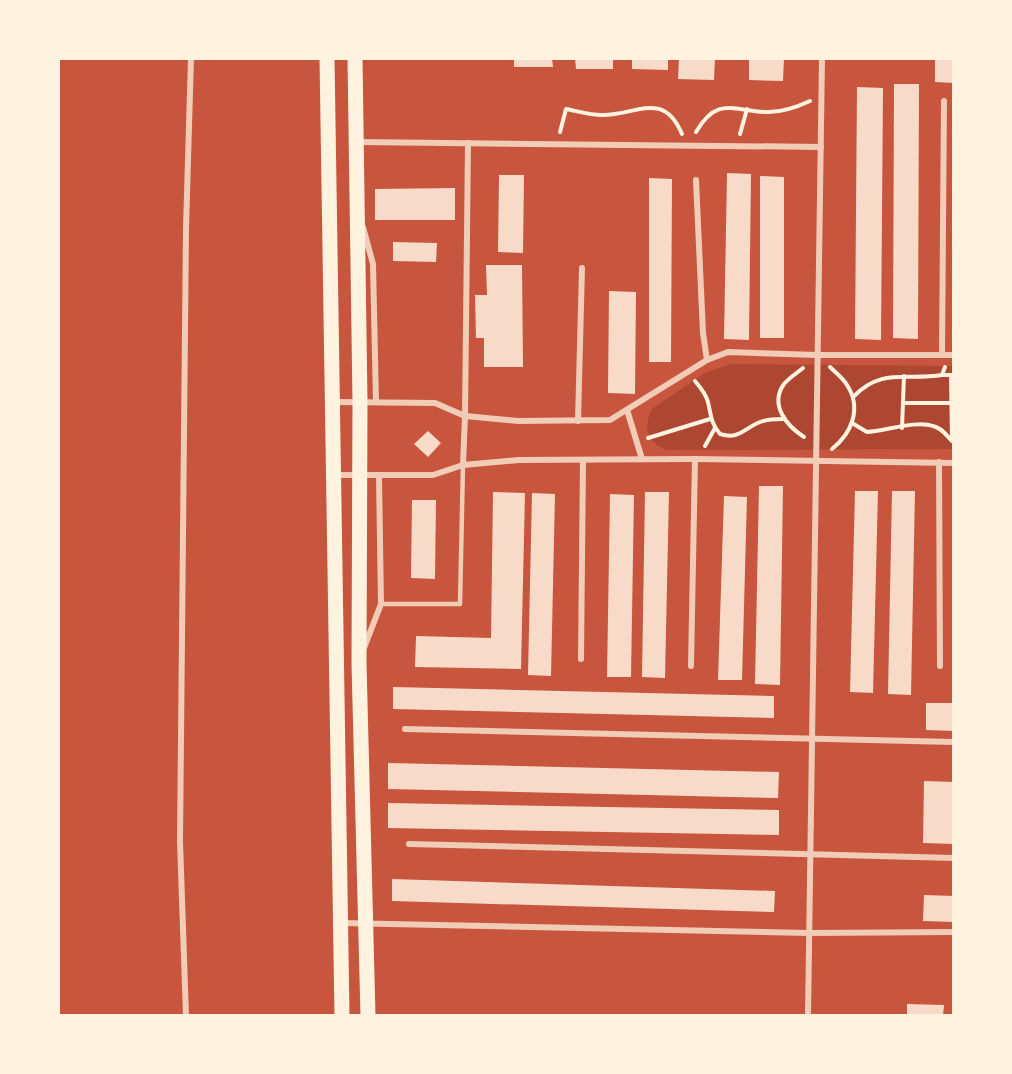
<svg xmlns="http://www.w3.org/2000/svg" width="1012" height="1074" font-family="Barlow,sans-serif">
<rect width="100%" height="100%" fill="#c8553d"/>
<polygon fill="#ae4732" points="731,364 953,366 953,449 665,450 653,442 647,430 648,418 653,408 705,373"/>
<g fill="#f7dbc8">
<polygon points="514,58 552,58 553,67 514,67"/>
<polygon points="575,58 613,58 613,69 576,69"/>
<polygon points="632,58 668,58 668,70 632,69"/>
<polygon points="679,58 715,58 714,80 678,79"/>
<polygon points="749,58 784,58 783,81 749,80"/>
<polygon points="935,58 954,58 954,83 935,82"/>
<polygon points="894,84 919,84 918,339 893,338"/>
<polygon points="857,87 883,88 881,340 855,339"/>
<polygon points="727,173 751,174 749,340 724,339"/>
<polygon points="499,175 524,175 523,253 498,252"/>
<polygon points="760,176 784,177 784,338 760,338"/>
<polygon points="649,178 672,179 671,362 649,362"/>
<polygon points="455,188 455,220 375,220 375,189"/>
<polygon points="393,242 437,243 436,262 393,261"/>
<polygon points="486,265 522,265 523,367 484,367 484,338 476,338 475,295 487,295"/>
<polygon points="609,291 636,292 635,394 608,393"/>
<polygon points="428,431 441,443 428,457 414,444"/>
<polygon points="759,486 783,486 780,685 755,684"/>
<polygon points="855,491 878,491 873,693 850,692"/>
<polygon points="892,491 915,491 911,695 888,694"/>
<polygon points="493,492 525,493 521,669 415,667 416,636 491,638"/>
<polygon points="645,492 669,492 665,678 642,677"/>
<polygon points="532,493 555,494 551,676 528,675"/>
<polygon points="610,494 634,495 631,677 607,677"/>
<polygon points="724,496 747,497 742,680 718,680"/>
<polygon points="412,500 436,500 435,579 411,578"/>
<polygon points="393,687 774,696 774,718 393,709"/>
<polygon points="926,703 954,703 954,731 926,730"/>
<polygon points="388,763 779,772 778,798 388,789"/>
<polygon points="924,781 954,782 954,844 923,843"/>
<polygon points="388,803 779,810 779,835 388,828"/>
<polygon points="392,879 775,891 774,912 392,901"/>
<polygon points="924,895 954,896 954,922 923,921"/>
<polygon points="907,1004 944,1005 943,1016 907,1016"/>
</g>
<g fill="none" stroke-linecap="round" stroke-linejoin="round">
<g stroke="#fff3e0" stroke-width="4">
<path d="M560,132L566,109C577,111 590,115 602,115C635,116 663,89 682,134"/>
<path d="M696,132C717,97 731,110 765,112C780,113 797,107 810,101"/>
<polyline points="740,134 747,109"/>
<path d="M830,367C836,373 843,378 847,385C862,408 852,433 832,449"/>
<path d="M803,368C797,373 789,378 784,384C769,405 787,426 804,437"/>
<polyline points="942,375 954,375"/>
<polyline points="951,375 952,440"/>
<path d="M695,381C701,388 706,394 708,402C711,415 711,424 720,434C739,440 743,429 760,422C768,419 775,419 783,419"/>
<path d="M853,397C882,367 906,381 942,375L945,367"/>
<polyline points="904,403 951,403"/>
<path d="M852,423L867,432C885,431 917,420 933,426C942,428 946,435 952,441"/>
<polyline points="902,428 904,376"/>
<polyline points="648,438 710,419"/>
<polyline points="705,446 715,428"/>
</g>
<polyline stroke="#f1ccb7" stroke-width="4.5" points="381,604 460,604 463,465"/>
<g stroke="#f1ccb7" stroke-width="6">
<polyline points="357,142 821,147"/>
<polyline points="696,180 703,333 707,360"/>
<polyline points="363,227 373,264 376,402"/>
<polyline points="942,354 944,101"/>
<polyline points="334,402 435,403 465,416 518,421 610,420 707,360 728,352 818,355 954,355"/>
<polyline points="627,410 642,459"/>
<polyline points="578,421 582,268"/>
<polyline points="939,462 940,666"/>
<polyline points="463,465 465,416 468,143"/>
<polyline points="334,475 433,475 463,465 519,460 695,459 954,463"/>
<polyline points="364,648 381,604 379,476"/>
<polyline points="581,659 583,460"/>
<polyline points="691,666 695,459"/>
<polyline points="405,729 954,742"/>
<polyline points="409,844 954,858"/>
<polyline points="341,923 809,933 954,932"/>
<polyline points="186,1016 180,841 186,228 191,58"/>
<polyline points="808,1016 822,58"/>
</g>
<g stroke="#fff3e0" stroke-width="15">
<polyline points="327,58 342,1016"/>
<polyline points="355,58 360,402 359,663 368,1016"/>
</g>
</g>
<rect width="1012" height="1074" fill="none" stroke="#fff3e0" stroke-width="120"/>
</svg>
